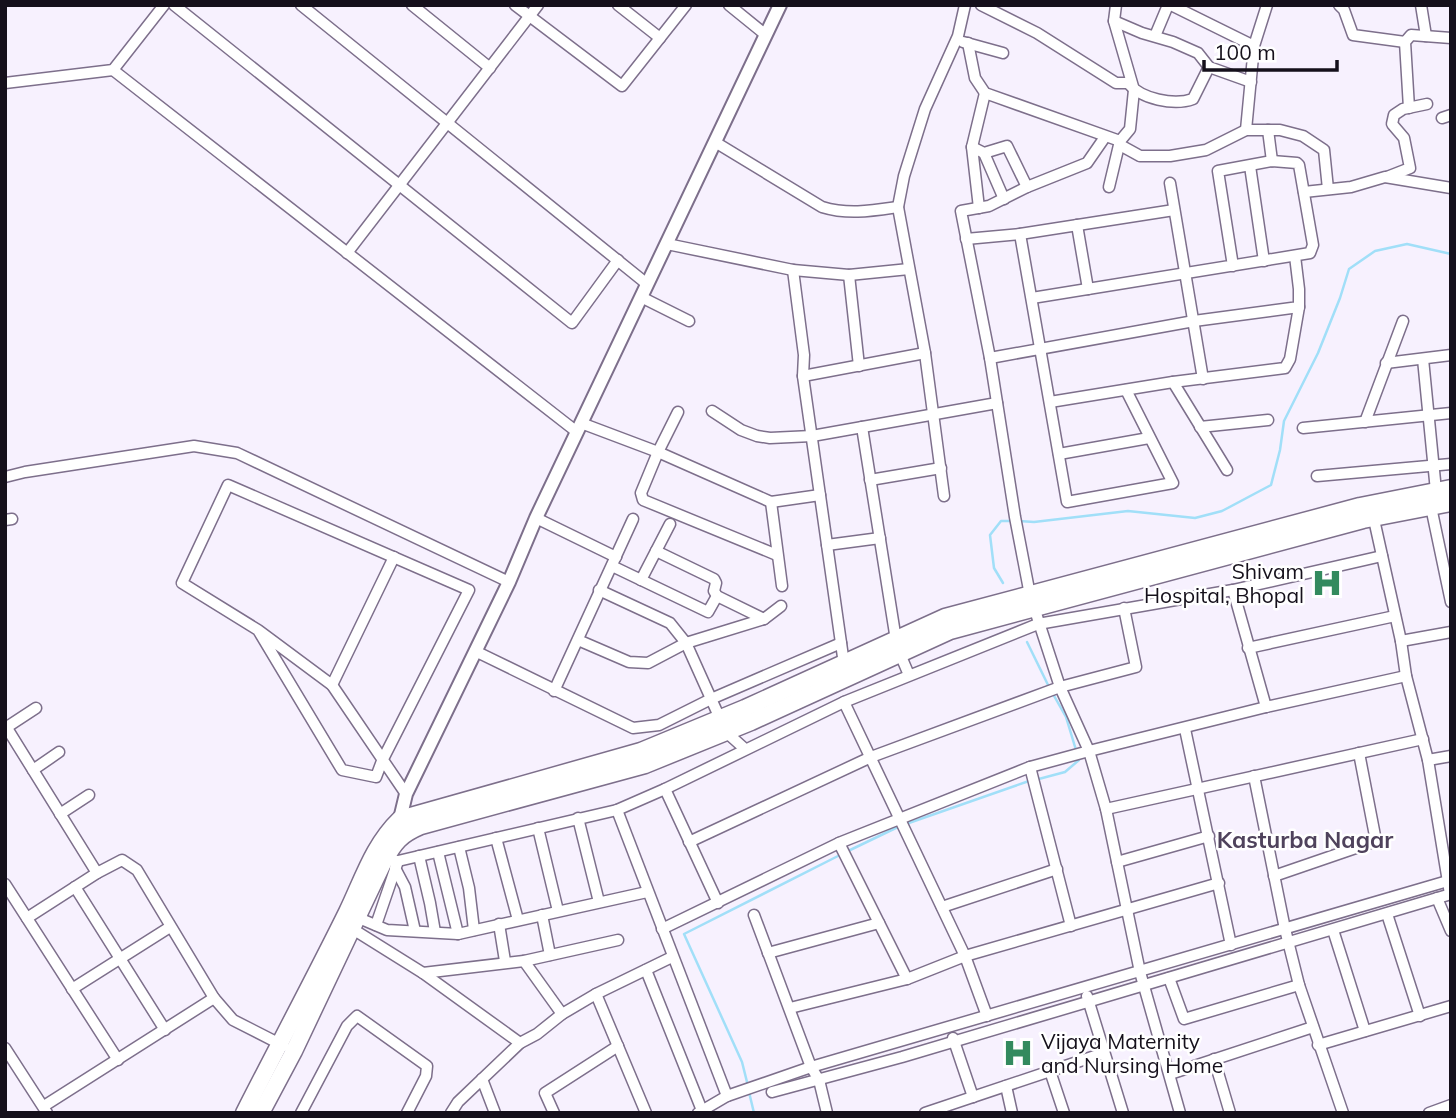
<svg xmlns="http://www.w3.org/2000/svg" width="1456" height="1118" font-family="Mulish,sans-serif">
<rect width="100%" height="100%" fill="#f7f1fe"/>
<g fill="none" stroke-linecap="round" stroke-linejoin="round">
<g stroke="#a1dff8" stroke-width="2.5">
<polyline points="1019,521 1034,522 1128,511 1195,518 1222,511 1271,485 1280,450 1284,421 1318,353 1340,298 1349,269 1375,251 1407,244 1451,254"/>
<polyline points="1003,583 994,568 990,535 1001,521 1012,521"/>
<polyline points="1027,642 1050,689"/>
<polyline points="1035,780 1065,772 1079,760 1066,717 1053,694"/>
<polyline points="906,824 1029,781"/>
<polyline points="846,852 900,826"/>
<polyline points="748,1086 742,1062 684,934 840,855"/>
<polyline points="749,1092 754,1113"/>
</g>
<g stroke="#7d6f8b" stroke-width="13">
<g id="minor">
<polyline points="174,5 572,323 618,260"/>
<polyline points="301,5 647,284"/>
<polyline points="412,5 490,68"/>
<polyline points="515,5 622,86 686,5"/>
<polyline points="618,5 660,38"/>
<polyline points="729,5 766,35"/>
<path d="M981,5L1037,33L1116,83H1128C1141,99 1174,106 1193,99L1209,67"/>
<polyline points="1171,5 1254,46 1246,130"/>
<polyline points="1339,5 1344,10 1353,35 1405,42"/>
<polyline points="1421,5 1426,36"/>
<polyline points="1114,21 1142,33 1173,42 1198,53 1209,67 1251,82"/>
<polyline points="1155,36 1168,5"/>
<polyline points="963,42 1003,53"/>
<polyline points="968,43 975,78 985,93 1120,141 1130,129 1134,90 1114,21 1116,5"/>
<polyline points="1254,46 1267,5"/>
<polyline points="113,70 577,432"/>
<polyline points="5,83 113,70 164,5"/>
<polyline points="1409,108 1405,42 1411,35 1451,38"/>
<polyline points="1442,118 1451,115"/>
<polyline points="1268,130 1272,161"/>
<polyline points="1105,137 1087,163 1027,187 989,206 961,211 990,358 1015,517 1030,595 1060,687 1089,751 1106,809 1140,972 1180,1113"/>
<path d="M715,142L822,207C848,215 871,211 898,207"/>
<polyline points="1120,145 1140,156 1170,156 1206,150 1246,130 1280,130 1303,136 1324,150 1328,189"/>
<polyline points="972,147 984,153 1007,146 1027,187"/>
<polyline points="984,153 1004,199"/>
<polyline points="1250,166 1264,261"/>
<polyline points="1387,177 1410,168 1404,138 1392,124 1394,115 1403,109 1427,104"/>
<polyline points="1170,183 1203,379"/>
<polyline points="1109,187 1120,141"/>
<polyline points="1304,192 1351,187 1385,177 1451,188"/>
<polyline points="979,208 972,147 985,93"/>
<polyline points="1077,225 1088,289"/>
<polyline points="1020,234 1067,502 1173,483 1126,390"/>
<polyline points="966,239 1020,234 1174,210"/>
<polyline points="667,244 793,270 849,275 909,269"/>
<polyline points="347,253 538,5"/>
<polyline points="793,270 804,355 803,376 844,664"/>
<polyline points="849,275 859,366"/>
<polyline points="641,297 689,321"/>
<polyline points="1032,298 1310,253 1313,245 1299,165 1297,163 1272,161 1218,171 1233,266"/>
<polyline points="990,358 1194,321 1299,307 1299,289 1295,256"/>
<polyline points="1423,359 1436,491"/>
<polyline points="1386,363 1451,355"/>
<polyline points="803,376 925,353"/>
<polyline points="1173,382 1227,470"/>
<polyline points="1050,402 1173,382 1285,368 1290,359 1299,307"/>
<polyline points="712,411 741,430 757,436 770,438 812,436 997,403"/>
<polyline points="678,412 658,452 641,493 643,500 777,555"/>
<polyline points="1365,422 1403,321"/>
<polyline points="581,423 658,452 771,502 820,495"/>
<polyline points="862,427 896,640"/>
<polyline points="1200,427 1268,420"/>
<polyline points="1303,428 1451,413"/>
<polyline points="1059,454 1149,438"/>
<polyline points="1317,476 1451,464"/>
<polyline points="5,477 25,472 194,446 237,453 509,582"/>
<polyline points="870,480 941,468"/>
<polyline points="944,496 925,353 898,207 904,176 925,109 958,36 965,5"/>
<polyline points="771,502 782,586"/>
<polyline points="1431,507 1451,602"/>
<polyline points="1373,515 1401,641 1406,676 1428,760 1450,894"/>
<polyline points="536,518 616,557"/>
<polyline points="5,520 12,519"/>
<polyline points="827,545 880,538"/>
<polyline points="656,551 714,579 716,583 714,591 717,596 764,619"/>
<polyline points="612,566 708,612 717,596"/>
<polyline points="641,580 670,524"/>
<polyline points="599,590 670,623 686,643 726,732 745,749"/>
<polyline points="1233,590 1266,707"/>
<polyline points="258,630 342,770 376,777 382,761 469,590 228,485 182,583 258,630 332,685 406,794"/>
<polyline points="578,640 629,662 648,663 686,643 764,619 781,606"/>
<polyline points="1401,641 1451,632"/>
<polyline points="1248,648 1395,616"/>
<polyline points="475,651 633,728 659,725 711,699 841,643"/>
<polyline points="900,654 909,675"/>
<polyline points="332,685 394,557"/>
<polyline points="554,691 633,519"/>
<polyline points="844,702 965,956 987,1016"/>
<polyline points="5,725 97,873"/>
<polyline points="7,727 36,708"/>
<polyline points="1185,729 1231,945"/>
<polyline points="1428,760 1451,756"/>
<polyline points="1030,767 1071,926"/>
<polyline points="33,770 59,752"/>
<polyline points="1254,776 1285,929 1299,985 1343,1113"/>
<polyline points="665,789 718,903"/>
<polyline points="1106,809 1423,739"/>
<polyline points="617,810 727,1096"/>
<polyline points="60,814 89,795"/>
<polyline points="578,818 599,902"/>
<polyline points="538,828 558,911"/>
<polyline points="496,838 518,920"/>
<polyline points="689,842 871,757 1060,687 1136,667 1124,608"/>
<polyline points="839,843 907,979"/>
<polyline points="459,847 469,888 474,930"/>
<polyline points="438,852 458,934"/>
<polyline points="419,856 430,903 435,932"/>
<polyline points="381,860 398,861 617,810 665,789 844,702 1038,624 1233,590 1382,556"/>
<polyline points="1117,862 1209,836"/>
<polyline points="395,868 405,887 415,931"/>
<polyline points="1274,876 1376,841 1359,753"/>
<polyline points="5,884 118,1060"/>
<polyline points="75,887 165,1030"/>
<polyline points="1437,898 1451,931"/>
<polyline points="942,907 1057,869"/>
<polyline points="1387,914 1420,1016"/>
<polyline points="542,915 550,955"/>
<polyline points="754,915 811,1067 819,1080 827,1113"/>
<polyline points="354,916 387,930 458,934 647,892"/>
<polyline points="27,918 97,873 122,860 137,870 214,998 233,1020 284,1046"/>
<polyline points="499,924 505,961"/>
<polyline points="376,925 398,861"/>
<polyline points="351,928 423,973 520,1043"/>
<polyline points="662,929 839,843 1030,767 1089,751 1266,707 1406,676"/>
<polyline points="1333,930 1365,1031"/>
<polyline points="768,953 879,923"/>
<polyline points="524,961 562,1014"/>
<polyline points="646,970 703,1113"/>
<polyline points="423,973 524,961 618,940"/>
<polyline points="1169,978 1184,1019 1299,985"/>
<polyline points="72,989 170,927"/>
<polyline points="596,994 646,1113"/>
<polyline points="1087,996 1123,1113"/>
<polyline points="790,1008 907,979 965,956 1219,883"/>
<polyline points="953,1038 973,1097"/>
<polyline points="1318,1045 1451,1006"/>
<polyline points="5,1048 47,1113"/>
<polyline points="1214,1059 1230,1113"/>
<polyline points="1050,1071 1064,1113"/>
<polyline points="1170,1074 1313,1027"/>
<polyline points="482,1079 495,1113"/>
<polyline points="1006,1086 1012,1113"/>
<polyline points="772,1092 902,1057 1451,894"/>
<polyline points="44,1106 214,998"/>
<polyline points="301,1113 347,1026 357,1016 427,1066 426,1076 407,1113"/>
<polyline points="451,1113 458,1102 520,1043 537,1034 562,1014 596,994 672,957"/>
<polyline points="554,1113 545,1093 618,1046"/>
<polyline points="698,1113 727,1096 811,1067 1451,880"/>
<polyline points="925,1113 1104,1053"/>
<polyline points="1429,1113 1451,1105"/>
</g>
</g>
<g stroke="#7d6f8b" stroke-width="16">
<polyline id="tertiary" points="402,826 400,819 406,794 509,582 536,518 780,5"/>
</g>
<g stroke="#7d6f8b" stroke-width="19">
<g id="primary">
<path d="M244,1113C278,1046 314,979 347,912C363,879 373,845 400,819L641,751L745,708L945,617L1360,506L1451,488"/>
<path d="M261,1113L294,1051L384,861C395,842 400,835 421,826L645,765L751,722L950,631L1363,520L1451,503"/>
</g>
</g>
<use href="#minor" stroke="#fff" stroke-width="10"/>
<use href="#tertiary" stroke="#fff" stroke-width="12"/>
<use href="#primary" stroke="#fff" stroke-width="16"/>
</g>
<defs>
<g id="hospital-bare" transform="scale(2.415)"><path d="M-5-5h3v3.5h4V-5h3V5h-3V1.5h-4V5h-3Z" fill="#338a5e" stroke="#fff" stroke-width="2.5" paint-order="stroke"/></g>
</defs>
<g fill-rule="evenodd">
<use href="#hospital-bare" x="1327" y="583"/>
<use href="#hospital-bare" x="1018" y="1053"/>
</g>
<g text-anchor="middle" dominant-baseline="central" stroke-width="5" stroke-linejoin="round" paint-order="stroke">
<g font-size="21" fill="#15101b" stroke="#fff" text-anchor="end">
<text x="1304" y="571">Shivam<tspan x="1304" dy="24">Hospital, Bhopal</tspan></text>
<text x="1041" y="1041" text-anchor="start">Vijaya Maternity<tspan x="1041" dy="24">and Nursing Home</tspan></text>
</g>
<g font-size="23" font-weight="bold" fill="#4f425c" stroke="#fff">
<text x="1305" y="839">Kasturba Nagar</text>
</g>
</g>
<rect width="1456" height="1118" fill="none" stroke="#15101b" stroke-width="14"/>
<path d="M1204 60v10h133v-10" fill="none" stroke="#15101b" stroke-width="3.5"/>
<text x="1214" y="60" font-size="21" fill="#15101b" stroke="#ffffff" stroke-width="5" paint-order="stroke">100 m</text>
</svg>
